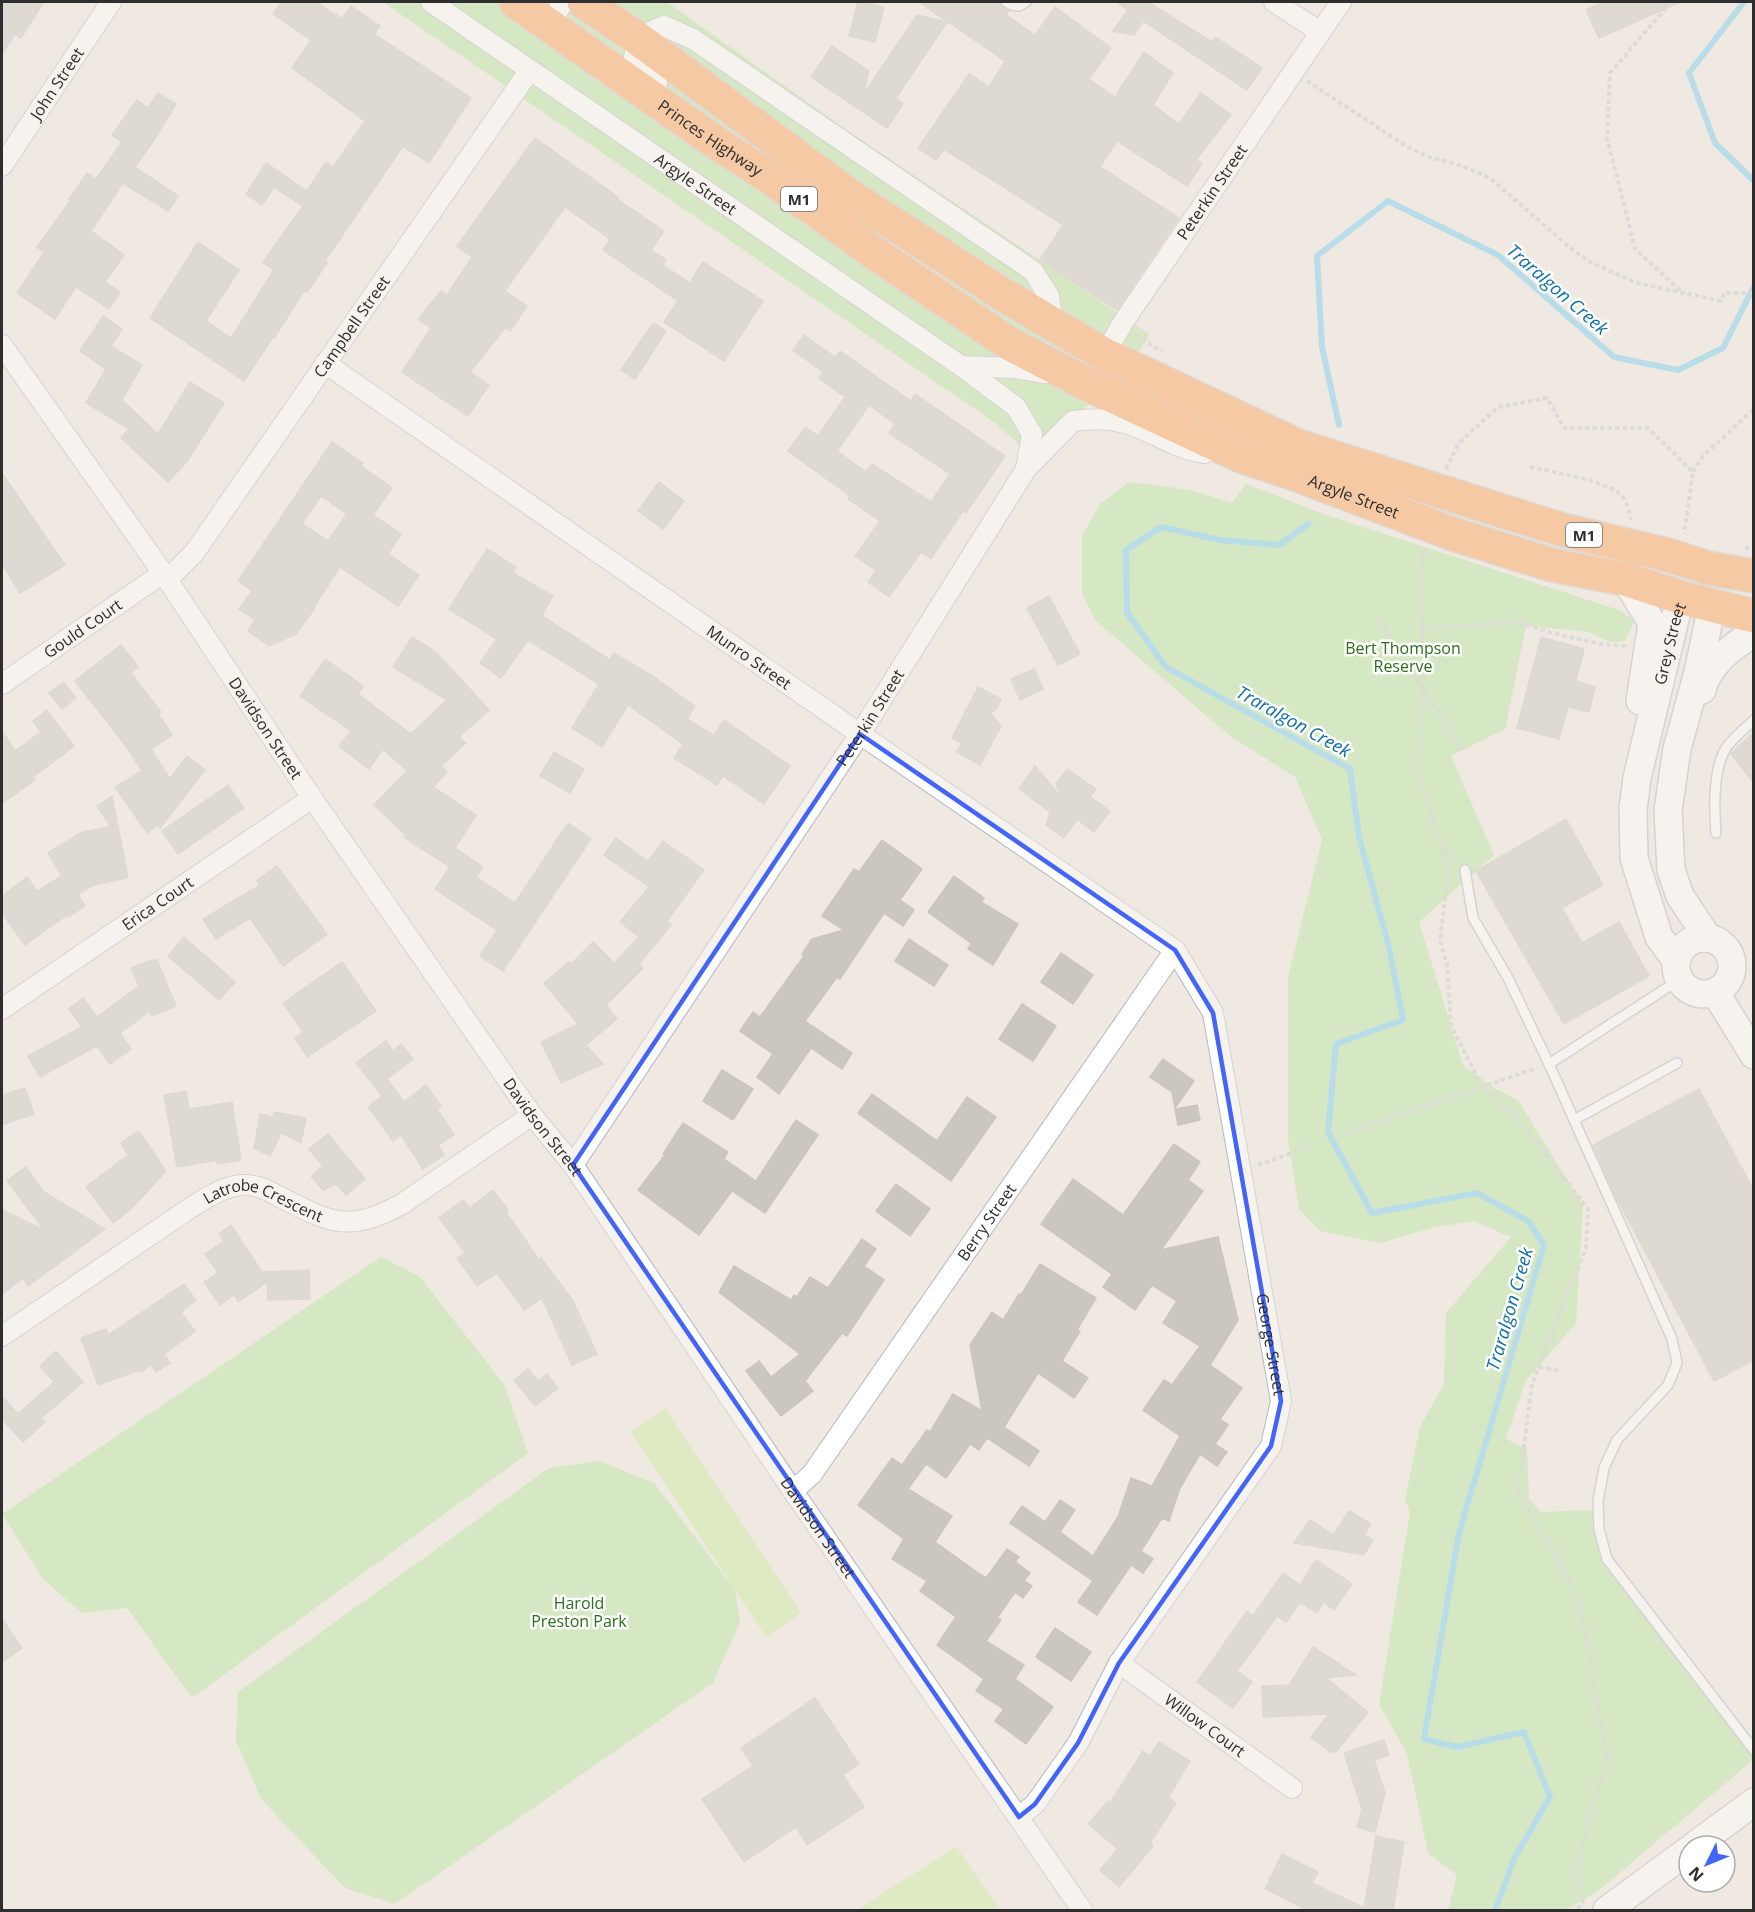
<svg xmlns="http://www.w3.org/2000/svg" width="1755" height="1912" font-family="'Open Sans',sans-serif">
<rect width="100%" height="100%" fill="#efe9e1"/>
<g fill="#b6e59e">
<polygon points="383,2 667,2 841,126 1149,334 1141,349 1036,460 995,423"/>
<polygon points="1129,482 1191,490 1232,503 1246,484 1329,516 1619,610 1634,621 1625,641 1610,642 1589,632 1526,626 1505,729 1451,756 1494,855 1419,922 1463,1065 1494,1088 1518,1100 1583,1205 1576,1323 1525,1382 1506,1439 1527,1449 1529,1499 1541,1512 1594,1510 1601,1554 1753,1750 1753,1760 1597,1892 1565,1910 1448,1910 1457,1875 1428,1853 1407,1754 1379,1704 1410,1513 1405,1500 1420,1427 1444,1384 1446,1313 1511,1237 1474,1221 1436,1227 1380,1243 1320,1231 1299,1209 1288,1141 1288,977 1322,840 1295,777 1230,736 1095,620 1082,593 1082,536 1100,504"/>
<polygon points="381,1257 419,1276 504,1384 528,1453 192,1698 127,1608 82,1613 44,1580 2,1514"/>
<polygon points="600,1461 654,1483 735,1590 740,1622 713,1683 395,1904 345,1888 261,1799 236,1741 238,1692 549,1468"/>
</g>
<g fill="#c9ec9a">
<polygon points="665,1409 801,1613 766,1637 631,1432"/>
<polygon points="956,1846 999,1910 858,1910"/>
</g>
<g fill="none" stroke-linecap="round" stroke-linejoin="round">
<g stroke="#75cff0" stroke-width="6">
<polyline points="1744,2 1689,73 1715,143 1754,181"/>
<polyline points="1339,425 1322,347 1317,256 1388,201 1498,255 1614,357 1678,370 1723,348 1754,286"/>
<polyline points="1308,524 1279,545 1220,540 1161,527 1126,550 1127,613 1166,667 1350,769 1359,837 1389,947 1403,1020 1336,1044 1328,1132 1372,1213 1477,1193 1528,1221 1544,1245 1459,1533 1424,1739 1457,1747 1524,1732 1550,1797 1515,1857 1495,1910"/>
</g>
</g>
<g fill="#cbc7bf" stroke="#cbc5ba" stroke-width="1.5" fill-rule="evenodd">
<polygon points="2,2 44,2 21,38 15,34 2,54"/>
<polygon points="281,2 316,2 342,19 351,6 380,26 374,34 471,98 429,163 403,146 325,261 327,263 307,292 304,291 274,338 273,337 244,381 150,318 198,242 239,270 206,321 231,338 274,270 263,262 303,206 274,187 262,205 246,194 266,163 307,191 326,162 333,167 365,121 292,68 311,40 273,14"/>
<polygon points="858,2 884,7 875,42 849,36"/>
<polygon points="919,2 999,2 1001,6 1009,11 1006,15 1035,35 1055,7 1111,48 1089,79 1115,97 1144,52 1173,73 1153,105 1179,124 1201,93 1231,115 1196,160 1202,164 1187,186 1117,141 1100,167 1179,218 1117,310 1040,260 1063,225 944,149 936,160 918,148 969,74 989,87 1005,61"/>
<polygon points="1116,2 1148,2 1212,42 1215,37 1262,68 1247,90 1143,21 1134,35 1113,31 1128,10"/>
<polygon points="1604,2 1680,2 1599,38 1586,10"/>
<polygon points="917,15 947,22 896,98 903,104 887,128 811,77 832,46 869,71 863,95"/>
<polygon points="158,93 176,104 154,140 135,167 178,196 168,211 123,183 91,231 124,255 105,282 120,292 109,309 76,287 55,319 17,293 44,252 37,247 71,200 69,199 87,173 96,179 122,142 112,135 137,100 148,108"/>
<polygon points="535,138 618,197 617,199 664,231 651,250 666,260 663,265 690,283 703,262 763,301 724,361 664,322 678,301 603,250 610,239 565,207 505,291 527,306 510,331 505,328 470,372 489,385 468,416 402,372 431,328 418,319 441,291 447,295 472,257 457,246"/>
<polygon points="103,316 122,329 111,346 142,365 122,400 158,434 190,382 224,403 188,460 168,482 121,438 129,429 86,403 106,369 80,351"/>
<polygon points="653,323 666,331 635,379 621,370"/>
<path d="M804,335L835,357L840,351L911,401L915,394L1005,456L966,513L963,511L931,559L921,552L889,597L868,582L876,570L855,556L880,521L848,499L850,496L788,451L805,427L818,436L845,397L819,378L823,372L793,350ZM869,405L895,424L889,433L950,474L931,502L872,464L866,472L837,451Z"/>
<path d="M332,442L363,463L361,466L392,488L373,515L401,534L388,554L419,575L398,606L340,567L314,607L315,608L296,634L269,646L248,631L255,620L239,609L252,591L238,581ZM321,496L347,514L328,541L302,524Z"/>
<polygon points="2,473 65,565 20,593 2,564"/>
<polygon points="659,482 684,501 663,529 638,511"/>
<polygon points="487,549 516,567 513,573 553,596 542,616 610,660 614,653 652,676 695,706 687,719 714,736 724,720 790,766 764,804 723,776 717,785 674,758 683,744 628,705 602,747 572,728 599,684 528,640 501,678 480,663 497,639 449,609"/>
<polygon points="1049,596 1080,654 1058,665 1027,608"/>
<polygon points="412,637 436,652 489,710 459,737 466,743 441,766 447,772 433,787 476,815 455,848 483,867 476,877 515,903 568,823 591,839 503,971 480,956 497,930 435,889 450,867 405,838 406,835 374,805 407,771 383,749 369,769 339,746 351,731 300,696 325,659 363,686 358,694 411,734 447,700 393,667"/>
<polygon points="1541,637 1584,649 1576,681 1595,687 1589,712 1568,707 1559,739 1517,728"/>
<polygon points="121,645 138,667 131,673 161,712 158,714 172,735 151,749 170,779 187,756 205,770 160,828 158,825 147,833 115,787 142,771 126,746 75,681"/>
<polygon points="1034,669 1043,689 1020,700 1011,679"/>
<polygon points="63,682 76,698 62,709 49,693"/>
<polygon points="978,687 1001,699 996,710 990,712 1001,726 980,765 957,752 962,743 952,738"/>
<polygon points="47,710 74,746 33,777 35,780 2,803 2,731 15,751 41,732 33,721"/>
<polygon points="1754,732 1754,783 1731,754"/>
<polygon points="554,752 584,769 570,793 540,776"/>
<polygon points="1035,766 1062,798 1056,784 1067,769 1096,789 1090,797 1110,811 1094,832 1077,819 1064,838 1046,825 1050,812 1019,789"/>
<polygon points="228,785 244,808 178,854 162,831"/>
<polygon points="112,796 128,878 93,885 78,894 85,906 68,917 67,915 25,945 2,913 2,896 27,877 37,891 62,876 48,853 82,832 111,827 97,806"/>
<polygon points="1566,819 1603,885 1562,908 1582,943 1619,922 1649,976 1564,1024 1476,871"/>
<polygon points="616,838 648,861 663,841 704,870 667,921 671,925 639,964 643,968 606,1005 617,1019 586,1045 603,1064 561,1083 541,1042 578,1024 544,983 569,962 571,964 593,942 614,963 639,937 620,922 649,887 604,855"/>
<polygon points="882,840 922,869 900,900 914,910 903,926 884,913 840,979 837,977 805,1021 852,1053 842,1069 811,1048 779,1094 757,1077 773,1054 740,1031 753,1012 760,1017 804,956 802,954 812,939 844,930 822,916 854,869 859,872"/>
<polygon points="277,866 327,934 283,966 250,918 216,939 203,919 260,885 257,880"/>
<polygon points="954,876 984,898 981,902 1018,924 993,965 968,949 971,943 928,912"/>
<polygon points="184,937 235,982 219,1000 168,956"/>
<polygon points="909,939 948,965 934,986 895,961"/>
<polygon points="1061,953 1093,975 1073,1004 1041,982"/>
<polygon points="151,960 157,960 176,1006 152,1016 150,1011 120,1033 131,1049 110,1064 97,1046 40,1077 28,1056 82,1027 69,1009 83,998 97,1017 139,986 131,968"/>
<polygon points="342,962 376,1011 307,1057 295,1038 303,1032 283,1003"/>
<polygon points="1022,1004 1056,1026 1033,1061 999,1039"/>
<polygon points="386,1041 393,1051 401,1044 413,1059 387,1079 404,1102 426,1085 441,1106 437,1109 454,1135 438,1145 444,1155 423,1169 401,1135 393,1141 368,1107 382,1096 356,1063"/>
<polygon points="1163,1059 1194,1081 1175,1108 1172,1092 1150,1077"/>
<polygon points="722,1070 753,1089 733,1120 703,1101"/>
<polygon points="25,1088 34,1114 2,1125 2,1095"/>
<polygon points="1699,1089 1754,1191 1754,1360 1714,1381 1615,1195 1593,1145"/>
<polygon points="186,1091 189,1109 232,1102 241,1160 217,1164 217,1160 177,1167 164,1095"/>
<polygon points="872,1094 937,1141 967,1097 996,1117 951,1181 858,1113"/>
<polygon points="1197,1105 1200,1120 1178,1125 1175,1109"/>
<polygon points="274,1112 306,1118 301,1143 281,1133 270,1156 254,1148 260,1114 273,1117"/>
<polygon points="796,1120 818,1135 765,1213 732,1191 699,1235 638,1190 665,1155 663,1154 683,1123 728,1152 724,1159 756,1181"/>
<polygon points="139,1131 166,1171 132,1208 113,1223 86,1187 128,1155 121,1143"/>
<polygon points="328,1134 365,1179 346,1195 336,1184 323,1190 311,1176 323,1166 309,1149"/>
<polygon points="1174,1144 1200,1162 1188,1180 1203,1191 1161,1250 1218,1237 1238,1320 1210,1365 1242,1388 1220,1419 1228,1425 1215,1444 1227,1452 1217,1466 1200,1454 1180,1488 1169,1521 1162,1518 1141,1551 1153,1559 1143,1573 1131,1565 1097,1615 1078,1602 1093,1581 1010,1523 1022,1506 1045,1522 1060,1500 1075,1510 1060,1532 1093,1556 1118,1517 1131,1478 1152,1486 1180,1436 1143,1410 1164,1380 1172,1385 1200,1346 1163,1323 1177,1301 1152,1285 1135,1310 1103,1287 1112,1274 1041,1224 1073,1179 1123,1215"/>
<polygon points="26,1167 44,1192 105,1229 28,1286 23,1278 2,1294 2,1210 44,1230 7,1181"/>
<polygon points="896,1184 930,1209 910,1236 876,1211"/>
<polygon points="493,1190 508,1210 506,1212 539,1260 541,1258 573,1301 597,1354 572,1365 542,1298 524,1310 497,1273 477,1286 457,1258 465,1253 439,1218 463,1200 470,1208"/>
<polygon points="231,1225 262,1272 309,1270 310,1299 268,1300 267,1282 238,1302 234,1295 220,1305 204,1282 218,1273 205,1254 224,1241 219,1234"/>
<polygon points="862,1239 876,1249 864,1266 884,1280 847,1336 842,1333 805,1381 813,1391 781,1416 746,1371 759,1361 771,1377 800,1354 719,1292 734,1266 791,1300 794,1295 797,1297 810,1277 828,1288"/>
<polygon points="1040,1264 1096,1298 1077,1330 1080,1331 1062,1361 1088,1378 1074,1398 1038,1373 1004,1427 1039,1451 1029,1466 987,1438 979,1450 970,1444 946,1478 926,1464 908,1489 952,1516 935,1542 981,1575 986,1578 1007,1549 1019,1557 1015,1562 1030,1573 1024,1581 1032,1586 1023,1598 1015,1592 997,1618 1001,1620 986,1641 1024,1665 1015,1679 1053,1707 1026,1744 995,1721 1004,1709 976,1691 984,1679 937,1645 956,1617 920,1591 927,1581 892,1559 904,1539 858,1505 892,1458 902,1465 927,1430 930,1432 953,1394 982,1411 970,1345 992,1312 1003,1320 1019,1294 1021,1295"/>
<polygon points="184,1284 196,1300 181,1312 195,1331 164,1354 170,1363 156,1372 151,1365 141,1372 139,1370 98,1385 81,1338 106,1329 108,1335"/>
<polygon points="56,1351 83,1382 41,1418 45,1422 23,1442 2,1419 2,1396 18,1414 54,1382 40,1366"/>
<polygon points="528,1369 538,1381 547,1374 558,1388 535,1406 514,1380"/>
<polygon points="1349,1511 1371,1524 1364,1535 1373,1540 1364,1555 1294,1543 1310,1520 1333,1535"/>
<polygon points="1316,1560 1352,1584 1334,1610 1323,1602 1317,1613 1300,1602 1286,1622 1277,1616 1237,1671 1252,1682 1233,1708 1197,1682 1247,1611 1253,1616 1283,1573 1300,1585"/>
<polygon points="2,1619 22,1648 2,1662"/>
<polygon points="1055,1628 1091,1652 1071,1681 1036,1657"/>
<polygon points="1313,1647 1356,1675 1326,1678 1368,1712 1336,1752 1330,1752 1311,1737 1329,1714 1263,1717 1262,1686 1289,1685"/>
<polygon points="815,1698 859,1764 843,1775 864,1807 807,1845 796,1827 744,1862 702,1799 753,1766 741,1748"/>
<polygon points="1384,1740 1389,1755 1374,1760 1385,1793 1375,1832 1357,1827 1362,1809 1344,1753"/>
<polygon points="1159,1742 1190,1761 1168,1798 1176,1803 1150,1843 1153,1846 1119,1887 1100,1870 1118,1849 1088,1824 1108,1801 1110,1803 1143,1751 1150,1756"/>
<polygon points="1376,1836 1404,1842 1393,1911 1309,1911 1265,1889 1282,1854 1318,1872 1312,1883 1364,1908"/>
</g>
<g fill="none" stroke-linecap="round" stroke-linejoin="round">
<g stroke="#b4b7c1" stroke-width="12">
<g id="lane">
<polyline points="1006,2 1012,5 1019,6 1026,2"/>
<path d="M1716,833C1714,808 1713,769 1726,748C1733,738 1745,728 1754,720"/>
<polyline points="1465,870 1473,918 1508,978 1549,1064 1672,1339 1677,1363 1668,1385 1617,1440 1604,1468 1598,1501 1599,1529 1607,1559 1754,1750"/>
<polyline points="1549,1064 1679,980"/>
<polyline points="1574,1120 1677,1063"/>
</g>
</g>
<g stroke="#b4b7c1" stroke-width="22">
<g id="street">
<path id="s1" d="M431,2L961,366L1016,407L1032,434L1026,469"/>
<polyline points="1274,2 1319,31"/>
<polyline points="550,25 563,2"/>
<polyline points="657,82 633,64 637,38 664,26 693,39 1033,271 1049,296 1053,323"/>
<path id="s2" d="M2,166L111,2"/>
<path id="s3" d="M2,345L163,573L312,798L532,1115L573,1165L793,1491L1082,1910"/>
<path id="s4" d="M1105,355L1122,324L1341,2"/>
<path id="s5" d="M325,363L860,734L1175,950L1213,1013L1281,1401L1271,1446L1119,1663L1078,1743L1035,1804L1019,1817"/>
<polyline points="961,366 1014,368 1046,373"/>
<path id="s6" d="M167,580L194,553L530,70"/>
<path id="s7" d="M2,684L163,573"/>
<path id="s8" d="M2,1009L312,798"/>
<path id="s9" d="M573,1165L860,734L1026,469L1073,421C1091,419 1107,418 1125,423C1151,430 1177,450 1205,453"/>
<path id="s10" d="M2,1336L190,1208C205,1199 222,1187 241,1185C256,1184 267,1190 280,1197C331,1223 348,1233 402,1204L532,1115"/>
<path id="s11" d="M793,1491L812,1474L1175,950"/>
<path id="s12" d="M1119,1663L1292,1788"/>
</g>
</g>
<g stroke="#b4b7c1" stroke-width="30">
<g id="secondary">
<polyline points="1625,579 1652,623 1640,701"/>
<path d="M1702,690C1708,664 1732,646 1754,633"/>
<polyline points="1708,938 1680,896 1671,870 1668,810 1677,749 1698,672 1712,606"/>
<circle cx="1704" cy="966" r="28"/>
<path id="s13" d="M1676,960L1659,937L1634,858L1633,809L1637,778L1676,615L1683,598"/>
<polyline points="1715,992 1754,1055"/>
<polyline points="1694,1846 1754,1802"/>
<polyline points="1607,1910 1689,1850"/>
</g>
</g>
<g stroke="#c9c9c9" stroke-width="36">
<g id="highway">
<path id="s14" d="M516,2L712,140L769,177L873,252L1010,344L1089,385L1241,456L1292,473"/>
<polyline points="584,2 637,38 849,195 1002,294 1105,355 1298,446"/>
<polyline points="1461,498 1563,530 1668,555 1708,568 1754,576"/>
<polyline points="1453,534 1552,565 1625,579 1683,598 1754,616"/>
</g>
</g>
<g stroke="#c9c9c9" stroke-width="4" stroke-dasharray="4.5 3" stroke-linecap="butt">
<polyline points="1671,2 1610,73 1607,138 1635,249 1683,293"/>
<polyline points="1307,81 1406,146 1426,156 1462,166 1490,178 1575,252 1592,263 1637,283 1721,301 1724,293 1754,293"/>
<polyline points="1136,334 1162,352"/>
<path d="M1530,467C1552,472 1605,481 1620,494C1627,500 1629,512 1631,520"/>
<polyline points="1446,469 1459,443 1498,407 1547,398 1564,428 1648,428 1693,472 1684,534"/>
<polyline points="1693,472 1703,456 1754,409"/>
<polyline points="1425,549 1422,559 1422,687 1418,772 1443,847 1448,873 1440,941 1447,964 1451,1025 1482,1087 1514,1113 1588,1209 1586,1248 1532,1384 1518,1493 1556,1555 1580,1603 1607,1759 1575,1871 1583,1902 1577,1910"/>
<polyline points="1745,549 1754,545"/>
<polyline points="1376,615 1462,750"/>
<polyline points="1422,629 1518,622 1552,633 1601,644 1624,646 1626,643"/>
<polyline points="1444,851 1457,862"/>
<polyline points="1345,1134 1537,1068"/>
<polyline points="1258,1165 1314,1145"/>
<polyline points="1539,1367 1560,1371"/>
</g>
<use href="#lane" stroke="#fff" stroke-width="9"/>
<use href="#street" stroke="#fff" stroke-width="20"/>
<use href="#secondary" stroke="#fff" stroke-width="27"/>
<use href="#highway" stroke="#ffa35c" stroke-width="33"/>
<g stroke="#c9c9c9" stroke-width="36" stroke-linecap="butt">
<g id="highway-bridge">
<polyline points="1298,446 1461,498"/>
<path id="s15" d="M1292,473L1453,534"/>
</g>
</g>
<use href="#highway-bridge" stroke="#ffa35c" stroke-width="33"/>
</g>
<path d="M0 0H1755V1912H0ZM860,734L1175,950L1213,1013L1281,1401L1271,1446L1119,1663L1078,1743L1035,1804L1019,1817L573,1165Z" fill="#efe9e1" fill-opacity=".55" fill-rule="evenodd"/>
<path fill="none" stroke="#4264fb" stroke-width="4.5" stroke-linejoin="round" d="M860,734L1175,950L1213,1013L1281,1401L1271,1446L1119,1663L1078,1743L1035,1804L1019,1817L573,1165Z"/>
<g text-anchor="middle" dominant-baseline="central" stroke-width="5" stroke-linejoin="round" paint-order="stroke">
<g fill="#fff" stroke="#6d6d6d" stroke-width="1.5">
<rect x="781" y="187" width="36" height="24" rx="4.5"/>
<rect x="1566" y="523" width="36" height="24" rx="4.5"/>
</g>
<g font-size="15" font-weight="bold" fill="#2e2e2e">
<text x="799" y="199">M1</text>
<text x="1584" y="535">M1</text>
</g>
<g font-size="16" fill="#2e2e2e" stroke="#fff">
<text stroke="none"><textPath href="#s2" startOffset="99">John Street</textPath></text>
<text stroke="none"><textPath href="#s14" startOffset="237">Princes Highway</textPath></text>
<text stroke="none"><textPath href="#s1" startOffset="321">Argyle Street</textPath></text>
<text stroke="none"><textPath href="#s4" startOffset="195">Peterkin Street</textPath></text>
<text stroke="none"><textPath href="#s6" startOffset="314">Campbell Street</textPath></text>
<text stroke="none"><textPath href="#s15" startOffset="66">Argyle Street</textPath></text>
<text stroke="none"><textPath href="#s7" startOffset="98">Gould Court</textPath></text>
<text stroke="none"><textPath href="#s13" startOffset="330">Grey Street</textPath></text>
<text stroke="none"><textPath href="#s5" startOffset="516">Munro Street</textPath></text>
<text stroke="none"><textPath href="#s9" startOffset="537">Peterkin Street</textPath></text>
<text stroke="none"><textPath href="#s3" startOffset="465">Davidson Street</textPath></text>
<text stroke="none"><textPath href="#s8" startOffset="188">Erica Court</textPath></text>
<text stroke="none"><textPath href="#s3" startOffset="951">Davidson Street</textPath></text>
<text stroke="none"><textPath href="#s10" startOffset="308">Latrobe Crescent</textPath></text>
<text stroke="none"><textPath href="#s11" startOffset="332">Berry Street</textPath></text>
<text stroke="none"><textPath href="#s5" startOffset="1443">George Street</textPath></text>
<text stroke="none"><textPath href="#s3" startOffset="1437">Davidson Street</textPath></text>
<text stroke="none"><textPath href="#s12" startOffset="106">Willow Court</textPath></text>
</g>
<g font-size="16" fill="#2c6e1b" stroke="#fff">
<text x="1403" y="648">Bert Thompson<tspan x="1403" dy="18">Reserve</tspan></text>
<text x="579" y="1603">Harold<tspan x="579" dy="18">Preston Park</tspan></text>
</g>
<g font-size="18" font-style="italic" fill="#0d6fa3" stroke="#fff">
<text transform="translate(1558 289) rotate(41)">Traralgon Creek</text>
<text transform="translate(1294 721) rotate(29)">Traralgon Creek</text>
<text transform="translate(1509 1309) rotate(-74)">Traralgon Creek</text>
</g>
</g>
<rect width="1755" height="1912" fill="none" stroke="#2e2e2e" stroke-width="6"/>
<g transform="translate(1707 1864) rotate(227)"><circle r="28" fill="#ffffff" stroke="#ababab" stroke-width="1.5"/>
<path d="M0-4.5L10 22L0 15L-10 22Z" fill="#4264fb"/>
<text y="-9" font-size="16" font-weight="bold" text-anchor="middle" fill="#2e2e2e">N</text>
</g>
</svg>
